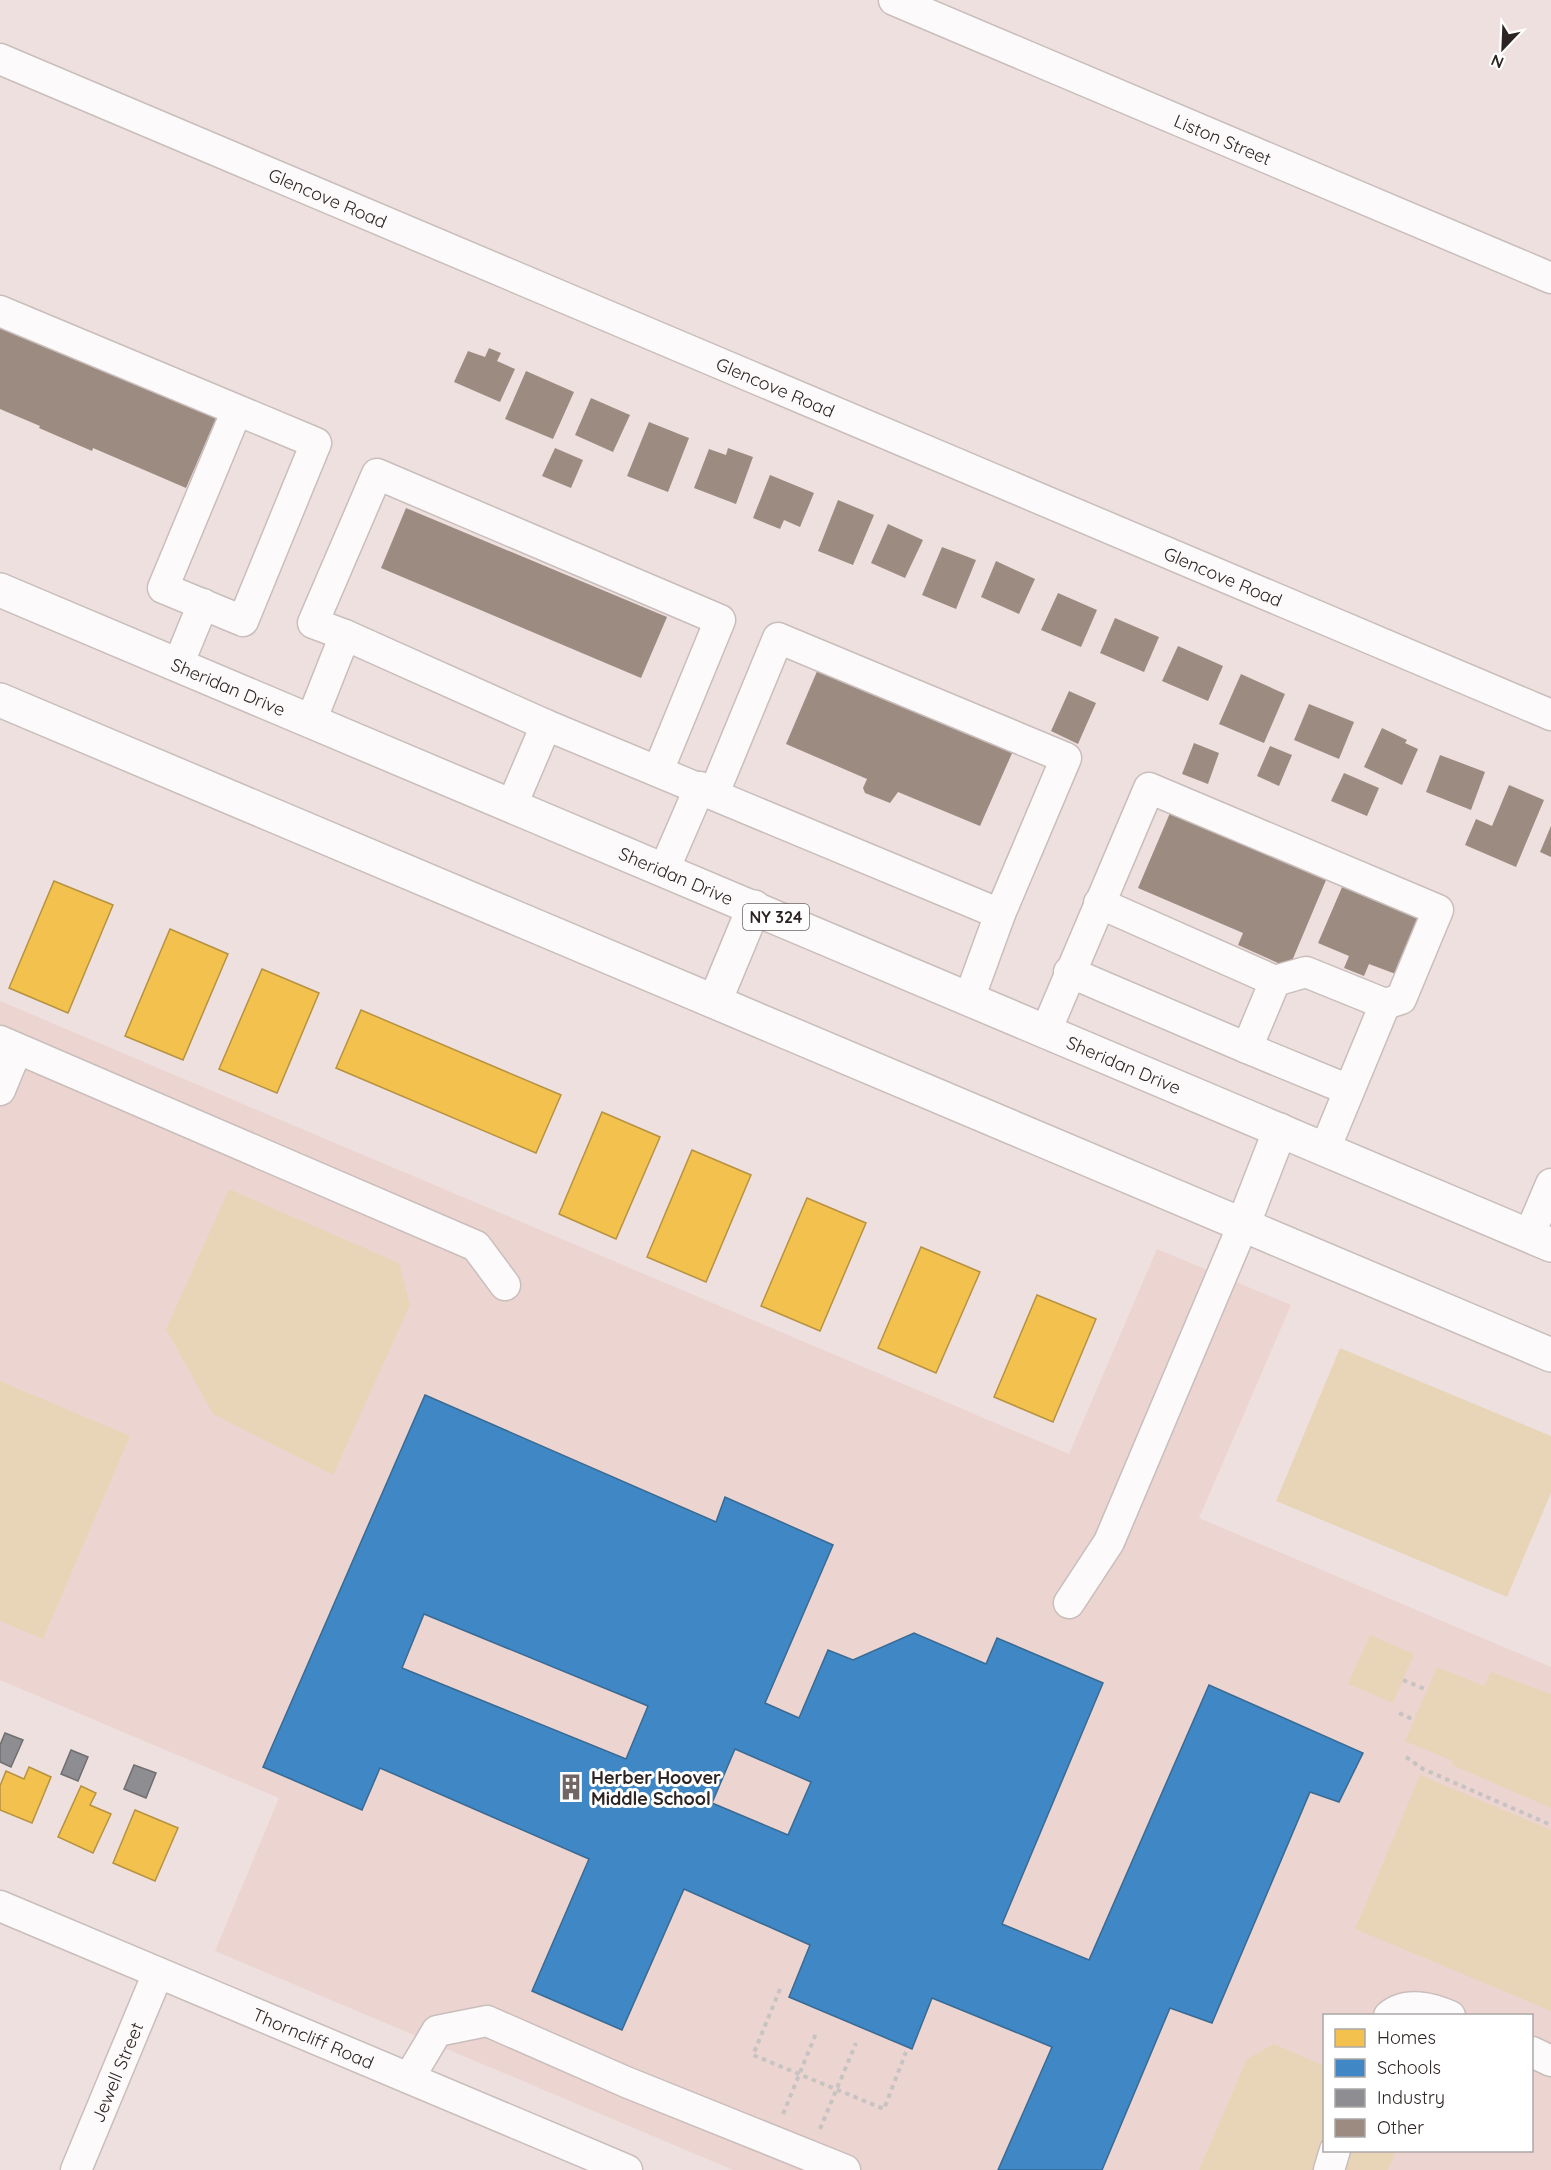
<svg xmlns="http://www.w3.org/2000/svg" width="1551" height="2170" font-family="Quicksand,sans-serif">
<rect width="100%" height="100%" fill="#eee0de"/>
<path fill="#ecd4d0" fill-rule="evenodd" d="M0,1001L1069,1454L1157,1249L1291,1305L1199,1518L1551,1667V2170H733L215,1951L279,1798L0,1680ZM1324,2016H1532V2150H1324Z"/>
<g fill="#e8d5b8">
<polygon points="229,1189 399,1263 410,1305 333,1475 213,1414 166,1329"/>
<polygon points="1340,1348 1551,1436 1551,1493 1507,1597 1276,1501"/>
<polygon points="0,1381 130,1436 43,1639 0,1621"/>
<polygon points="1370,1635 1414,1654 1393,1703 1348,1684"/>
<polygon points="1437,1667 1484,1686 1491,1672 1551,1694 1551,1808 1452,1765 1453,1761 1405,1741"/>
<polygon points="1420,1775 1551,1830 1551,2011 1355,1929"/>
<polygon points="1274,2044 1324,2066 1324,2150 1396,2151 1388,2170 1199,2170 1247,2059"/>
</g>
<g fill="#f2c14e" stroke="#b79241" stroke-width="1.5">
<polygon points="54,881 113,905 68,1013 9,988"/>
<polygon points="170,929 228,954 183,1060 125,1036"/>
<polygon points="262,969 319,993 277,1093 219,1069"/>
<polygon points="361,1010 561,1095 536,1153 336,1068"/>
<polygon points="602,1112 660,1137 616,1239 559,1214"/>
<polygon points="692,1150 751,1175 706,1282 647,1257"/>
<polygon points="807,1198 866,1223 820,1331 761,1306"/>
<polygon points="921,1247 980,1272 936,1373 878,1348"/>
<polygon points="1037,1295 1096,1319 1053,1422 994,1397"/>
<polygon points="29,1767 51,1777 32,1823 0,1810 0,1786 6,1771 24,1779"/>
<polygon points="81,1786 96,1793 90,1805 111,1814 93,1853 58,1837"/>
<polygon points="135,1810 178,1828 155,1881 113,1863"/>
</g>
<path fill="#3f88c5" stroke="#396a94" stroke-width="1.5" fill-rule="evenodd" d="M425,1395L716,1522L725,1497L833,1545L765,1703L799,1718L828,1650L853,1660L914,1633L986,1664L997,1638L1103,1683L1002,1924L1089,1960L1209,1685L1363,1753L1339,1802L1310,1792L1212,2023L1170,2008L1102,2170H998L1052,2047L932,1998L912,2049L789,1997L810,1945L684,1889L622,2030L532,1991L589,1859L380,1768L362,1810L263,1767ZM424,1614L648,1706L626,1759L402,1668ZM735,1749L811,1782L788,1835L712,1803Z"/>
<g fill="#8d8d92" stroke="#706e70" stroke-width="1.5">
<polygon points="5,1733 23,1740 11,1767 0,1762 0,1745"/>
<polygon points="71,1750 88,1757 78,1781 61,1774"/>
<polygon points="134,1765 156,1773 146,1798 124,1789"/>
</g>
<g fill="#9c8b80">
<polygon points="0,314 220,409 186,488 93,448 92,451 39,428 40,426 0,409"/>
<polygon points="489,348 501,353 497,361 515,369 500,402 454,382 468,351 485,357"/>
<polygon points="526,371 574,392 553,439 505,419"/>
<polygon points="591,398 630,415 613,452 575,435"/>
<polygon points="649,422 689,438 668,492 627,476"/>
<polygon points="555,448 583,460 571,488 542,476"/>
<polygon points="728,448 753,457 736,504 694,488 709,449 726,455"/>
<polygon points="770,475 814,493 800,527 784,520 780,529 753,518"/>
<polygon points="838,500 874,515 853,565 818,551"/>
<polygon points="406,508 667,617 641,678 381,568"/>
<polygon points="888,524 923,540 905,578 871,563"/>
<polygon points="942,547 976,560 956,609 922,595"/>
<polygon points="996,561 1035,579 1019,614 981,597"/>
<polygon points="1058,593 1097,610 1081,647 1041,630"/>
<polygon points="1115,618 1159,637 1144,672 1100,653"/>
<polygon points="1178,646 1223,666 1208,701 1162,681"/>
<polygon points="818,669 1013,751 980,826 898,792 890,803 865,793 863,788 867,779 786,744"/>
<polygon points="1241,674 1285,694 1264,743 1219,724"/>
<polygon points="1069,691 1096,703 1078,744 1051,731"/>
<polygon points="1309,704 1354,722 1339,759 1294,740"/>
<polygon points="1382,728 1407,740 1405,743 1418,749 1402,785 1364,767"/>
<polygon points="1194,743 1219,753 1208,784 1182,774"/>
<polygon points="1270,746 1292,755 1279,786 1257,776"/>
<polygon points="1440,755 1485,772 1471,810 1426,792"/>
<polygon points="1344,773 1379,788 1367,816 1331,801"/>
<polygon points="1509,785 1544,800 1516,867 1465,845 1476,819 1492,826"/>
<polygon points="1173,806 1329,873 1289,968 1238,945 1243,933 1138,888"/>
<polygon points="1551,826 1551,857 1540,852"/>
<polygon points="1346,878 1427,912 1401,976 1369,964 1364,976 1344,968 1349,956 1318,943"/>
</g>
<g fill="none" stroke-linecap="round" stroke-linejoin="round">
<g stroke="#c9bebc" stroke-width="33">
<g id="minor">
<path id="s1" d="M894,0L1551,278"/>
<path id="s2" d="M0,59L1551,715"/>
<polyline points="0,311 316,443 243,621 163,588 237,410"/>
<polyline points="345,635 313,623 377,474 720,620 658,771"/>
<polyline points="178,665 203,604"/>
<polyline points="311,721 345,635 546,725 1000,914 969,999"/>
<polyline points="714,793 778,638 1066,758 1000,914"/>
<polyline points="512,805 546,725"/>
<polyline points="664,870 700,787"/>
<polyline points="1069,972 1247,1048 1275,981 1099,903"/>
<polyline points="1275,981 1306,972 1385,1004 1325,1149"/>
<polyline points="1046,1031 1149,788 1438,910 1401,999 1385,1004"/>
<polyline points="0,1041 476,1246 505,1285"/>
<polyline points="1247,1048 1349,1090"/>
<polyline points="0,1090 17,1049"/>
<polyline points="1529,1236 1551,1184"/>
<polyline points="1069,1603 1109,1542 1243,1225"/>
<path id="s3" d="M0,1906L627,2170"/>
<path d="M1389,2016C1406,2001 1432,2008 1450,2016"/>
<polyline points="1532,2052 1551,2061"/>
<polyline points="409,2078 437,2031 487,2021 626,2082 845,2170"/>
<path id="s4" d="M76,2170L158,1973"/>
<polyline points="1329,2170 1335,2150"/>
</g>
</g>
<g stroke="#c9bebc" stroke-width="36">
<g id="major">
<path id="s5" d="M0,590L1551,1245"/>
<polyline points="0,700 1551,1355"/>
<polyline points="715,1001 754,907"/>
<polyline points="1243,1225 1280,1130"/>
</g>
</g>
<g stroke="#c7c3c2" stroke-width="4" stroke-dasharray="4.5 4.5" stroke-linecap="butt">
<polyline points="1403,1680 1427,1690"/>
<polyline points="1399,1713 1414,1720"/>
<polyline points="1406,1757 1423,1769 1551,1825"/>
<polyline points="780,1989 753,2055 884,2109 906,2052"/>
<polyline points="783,2114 817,2031"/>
<polyline points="820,2129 856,2043"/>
</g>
<use href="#minor" stroke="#fcfafa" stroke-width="30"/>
<use href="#major" stroke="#fcfafa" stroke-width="33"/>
</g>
<defs>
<g id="building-bare" transform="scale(2.07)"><path d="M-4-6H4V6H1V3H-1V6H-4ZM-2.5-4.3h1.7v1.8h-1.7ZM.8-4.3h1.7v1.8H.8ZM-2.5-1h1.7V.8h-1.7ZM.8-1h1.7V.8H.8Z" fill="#706664" stroke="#fff" stroke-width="2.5" paint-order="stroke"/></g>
</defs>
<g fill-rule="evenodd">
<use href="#building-bare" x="571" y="1787"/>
</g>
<g text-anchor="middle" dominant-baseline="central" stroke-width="6" stroke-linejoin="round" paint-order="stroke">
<rect fill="#fff" stroke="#6b6664" stroke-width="1.5" x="743" y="904" width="66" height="26" rx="4.5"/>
<g font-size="16" font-weight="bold" fill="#2c2422">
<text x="776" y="917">NY 324</text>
</g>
<g font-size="18" fill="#2c2422" stroke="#fff">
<text stroke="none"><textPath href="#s1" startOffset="357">Liston Street</textPath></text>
<text stroke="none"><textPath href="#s2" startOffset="356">Glencove Road</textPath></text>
<text stroke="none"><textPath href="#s2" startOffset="842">Glencove Road</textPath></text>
<text stroke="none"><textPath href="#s2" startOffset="1328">Glencove Road</textPath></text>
<text stroke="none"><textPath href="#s5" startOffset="248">Sheridan Drive</textPath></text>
<text stroke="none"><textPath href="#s5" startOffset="734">Sheridan Drive</textPath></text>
<text stroke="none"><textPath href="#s5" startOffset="1220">Sheridan Drive</textPath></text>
<text stroke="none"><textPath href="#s3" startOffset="340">Thorncliff Road</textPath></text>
<text stroke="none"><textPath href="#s4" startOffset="106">Jewell Street</textPath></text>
</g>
<g font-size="18" font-weight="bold" fill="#2c2422" stroke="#fff" text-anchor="start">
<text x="591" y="1777">Herber Hoover<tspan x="591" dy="21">Middle School</tspan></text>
</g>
</g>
<rect x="1323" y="2014" width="210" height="138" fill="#ffffff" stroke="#aba7a7" stroke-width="1.5"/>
<rect x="1335" y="2029" width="30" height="18" fill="#f2c14e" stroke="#aba7a7" stroke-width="1.5"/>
<text x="1377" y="2044" font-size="18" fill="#2c2422">Homes</text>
<rect x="1335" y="2059" width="30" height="18" fill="#3f88c5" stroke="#aba7a7" stroke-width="1.5"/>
<text x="1377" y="2074" font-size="18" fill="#2c2422">Schools</text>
<rect x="1335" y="2089" width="30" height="18" fill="#8d8d92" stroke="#aba7a7" stroke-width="1.5"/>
<text x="1377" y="2104" font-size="18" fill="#2c2422">Industry</text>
<rect x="1335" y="2119" width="30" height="18" fill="#9c8b80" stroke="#aba7a7" stroke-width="1.5"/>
<text x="1377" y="2134" font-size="18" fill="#2c2422">Other</text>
<g transform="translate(1503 48) rotate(203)" stroke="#ffffff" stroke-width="4.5" paint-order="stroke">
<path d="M0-4.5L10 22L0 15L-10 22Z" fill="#2c2422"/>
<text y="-9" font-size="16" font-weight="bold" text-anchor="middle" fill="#2c2422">N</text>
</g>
</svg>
